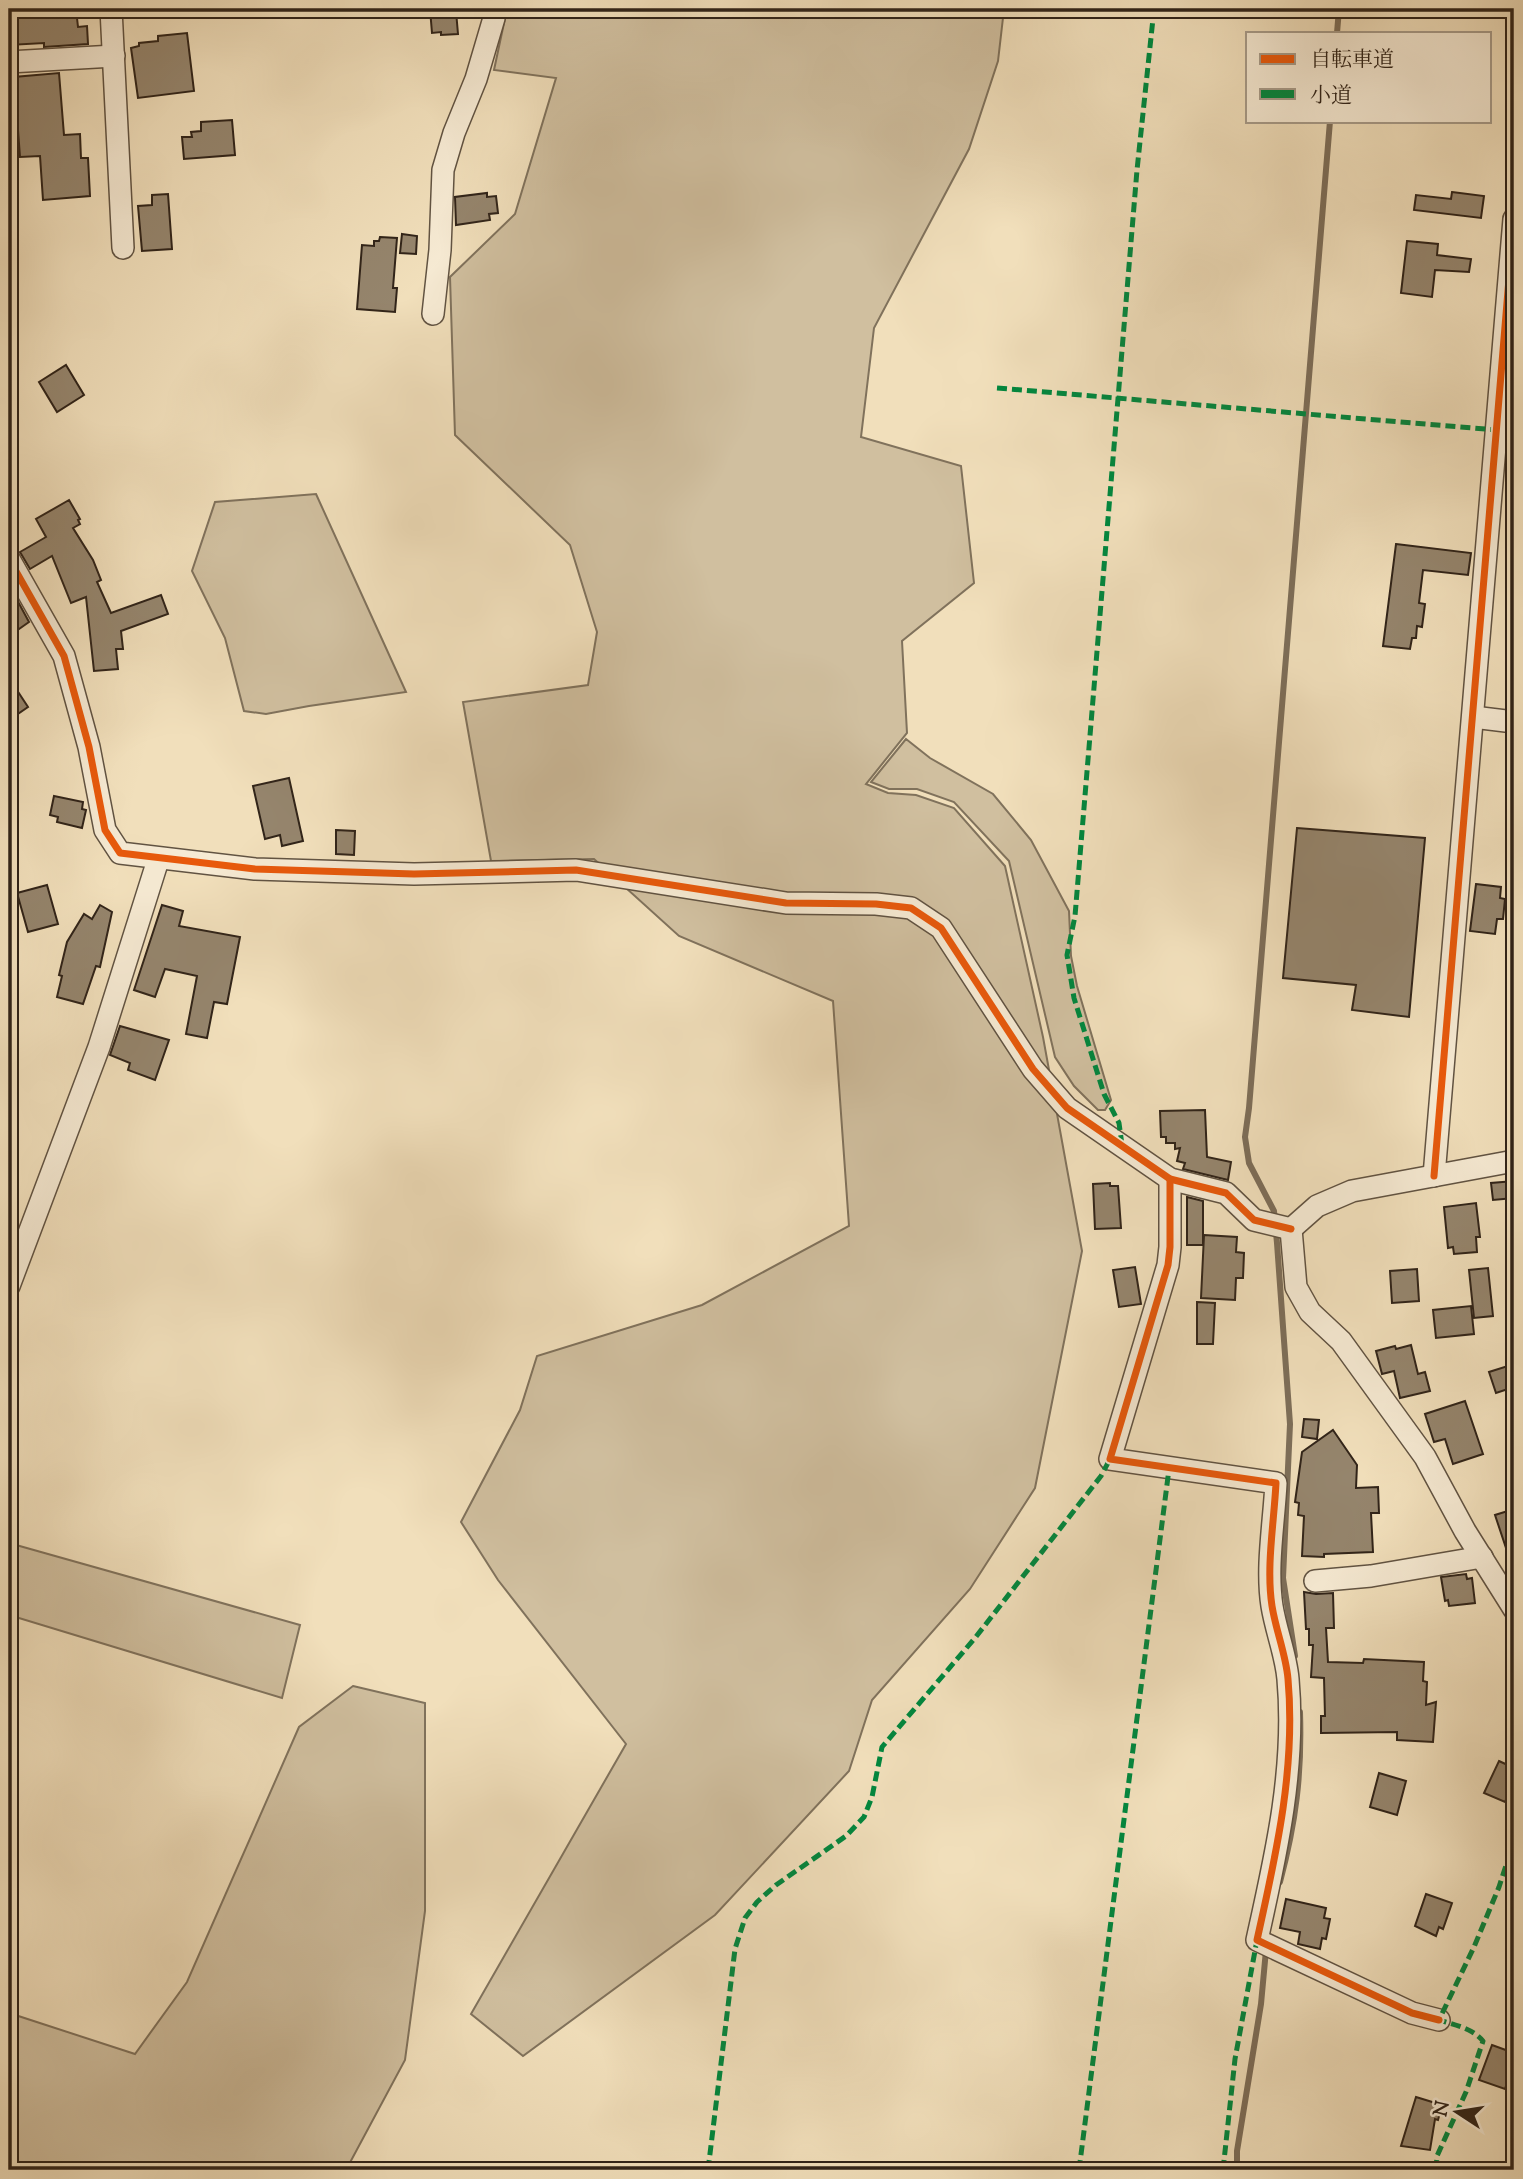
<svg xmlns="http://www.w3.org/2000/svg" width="1523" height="2179" font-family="'Sorts Mill Goudy','Noto Serif JP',serif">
<rect width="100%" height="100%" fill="#f1dfbb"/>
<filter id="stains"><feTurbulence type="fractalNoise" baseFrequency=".00286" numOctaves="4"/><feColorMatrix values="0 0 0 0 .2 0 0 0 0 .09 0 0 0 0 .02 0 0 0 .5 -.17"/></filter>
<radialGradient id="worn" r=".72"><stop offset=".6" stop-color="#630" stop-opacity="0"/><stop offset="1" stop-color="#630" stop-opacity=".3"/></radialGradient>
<g fill="#d0bf9f" stroke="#80725c" stroke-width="2">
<polygon points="507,9 1004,9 998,61 969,149 874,328 861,437 961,466 974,583 902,641 907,733 866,784 888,793 916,795 954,808 1005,866 1043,1037 1082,1251 1035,1488 970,1589 872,1700 849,1771 715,1915 523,2056 471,2014 626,1744 498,1580 461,1522 520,1410 537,1356 702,1305 849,1226 833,1001 679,936 594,859 491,861 463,702 588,685 597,632 570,545 455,435 450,277 515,214 556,78 494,70"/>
<polygon points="316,494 406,692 309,706 266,714 244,711 225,638 192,571 215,502"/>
<polygon points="906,739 930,758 993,794 1031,840 1069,911 1071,956 1077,986 1111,1100 1105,1110 1098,1110 1074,1086 1055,1057 1009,861 954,802 917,789 889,789 871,782"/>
<polygon points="9,1543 300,1625 282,1698 9,1615"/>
<polygon points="353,1686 425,1703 425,1911 405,2060 346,2170 9,2170 9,2013 135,2054 187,1982 299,1727"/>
</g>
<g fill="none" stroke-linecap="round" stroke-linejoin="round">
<g stroke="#7d6e59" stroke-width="6">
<polyline points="1337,33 1339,9"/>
<polyline points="1295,1656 1283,1578 1290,1424 1277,1243 1274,1211 1249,1163 1245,1137 1249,1108 1330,121"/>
<path d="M1280,1882C1296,1822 1302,1774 1300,1712"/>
<polyline points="1237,2170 1237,2151 1261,2004 1266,1950"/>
</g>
</g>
<g fill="#95856d" stroke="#312419" stroke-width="2">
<polygon points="33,9 76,9 78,27 87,26 88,44 44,47 44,43 9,45 9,10"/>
<polygon points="430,9 451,9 451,12 456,11 458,34 441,35 441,32 432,33"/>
<polygon points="187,33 194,91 138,98 131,48 139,46 139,43 158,41 158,36"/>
<polygon points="59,73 64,135 80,134 81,158 88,158 90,196 43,200 40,156 20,157 14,77"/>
<polygon points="232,120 235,155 184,159 182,137 192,137 191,132 201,131 201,122"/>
<polygon points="1452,192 1484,196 1481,218 1414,210 1416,195 1451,199"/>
<polygon points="487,193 487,197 496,196 498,213 489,214 490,220 456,225 455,197"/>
<polygon points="168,194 172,249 142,251 138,206 152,205 152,195"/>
<polygon points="402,234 417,236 416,254 400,253"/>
<polygon points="380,237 397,238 393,288 397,288 395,312 357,309 362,245 374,246 374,241 379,241"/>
<polygon points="1407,241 1438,244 1437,255 1471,259 1469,272 1435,270 1432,297 1401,293"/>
<polygon points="66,365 84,395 57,412 39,382"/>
<polygon points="69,500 80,519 78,520 80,524 73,528 93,560 101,580 97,582 111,613 161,595 168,614 121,631 123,649 116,649 118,669 94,671 86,597 71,603 52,556 30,569 20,552 46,537 36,519"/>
<polygon points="1396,544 1471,553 1468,575 1423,570 1419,603 1425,604 1422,627 1417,626 1416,638 1412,638 1410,649 1383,646"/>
<polygon points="9,585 29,622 9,636"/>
<polygon points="9,678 28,707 9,720"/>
<polygon points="289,778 303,841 282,846 280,835 265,839 253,786"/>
<polygon points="54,796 83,802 82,809 86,810 82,828 57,822 58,817 50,815"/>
<polygon points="1297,828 1425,838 1409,1017 1352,1010 1356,985 1283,978"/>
<polygon points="336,830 355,831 354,855 336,854"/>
<polygon points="1476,884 1501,887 1500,898 1505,899 1503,919 1497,919 1495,934 1470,931"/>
<polygon points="47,885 58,924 28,932 17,893"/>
<polygon points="100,905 112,912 100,967 96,966 83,1004 57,997 62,976 59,975 67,942 84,914 92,919"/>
<polygon points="162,905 183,911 179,926 240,937 227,1004 214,1002 207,1038 186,1034 197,976 165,969 155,997 134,990"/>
<polygon points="120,1026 169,1040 155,1080 128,1070 130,1063 110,1055"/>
<polygon points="1205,1110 1207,1157 1231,1162 1228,1180 1183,1169 1185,1163 1177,1161 1180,1148 1175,1149 1175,1143 1166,1143 1166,1137 1161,1137 1160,1111"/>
<polygon points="1514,1181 1514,1198 1493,1200 1491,1183"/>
<polygon points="1110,1183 1110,1186 1118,1186 1121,1228 1095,1229 1093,1184"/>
<polygon points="1187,1197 1203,1201 1203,1245 1187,1245"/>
<polygon points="1476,1203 1480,1237 1476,1237 1477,1252 1454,1254 1453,1247 1448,1248 1444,1207"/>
<polygon points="1204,1235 1237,1237 1236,1252 1244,1253 1243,1278 1236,1278 1235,1300 1201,1298"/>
<polygon points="1135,1267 1141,1304 1119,1307 1113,1270"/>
<polygon points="1488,1268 1493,1316 1474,1318 1469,1270"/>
<polygon points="1417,1269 1419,1301 1392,1303 1390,1271"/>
<polygon points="1197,1302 1215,1303 1213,1344 1197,1344"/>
<polygon points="1471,1306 1474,1334 1436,1338 1433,1310"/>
<polygon points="1411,1345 1418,1374 1425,1372 1430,1391 1400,1398 1394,1371 1382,1374 1376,1351 1395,1346 1396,1349"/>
<polygon points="1514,1364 1514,1387 1496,1393 1489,1372"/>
<polygon points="1465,1401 1483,1454 1453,1464 1445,1439 1434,1442 1425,1414"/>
<polygon points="1304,1419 1319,1420 1317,1439 1302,1437"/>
<polygon points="1333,1430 1357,1465 1356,1488 1378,1487 1379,1513 1371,1513 1373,1552 1324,1554 1324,1557 1302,1556 1304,1516 1298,1515 1299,1503 1295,1502 1302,1452"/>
<polygon points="1514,1509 1514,1562 1511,1563 1495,1515"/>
<polygon points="1466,1574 1467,1579 1472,1578 1475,1603 1449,1606 1448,1600 1445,1601 1441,1577"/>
<polygon points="1304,1592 1316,1594 1333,1593 1334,1628 1326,1628 1328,1662 1363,1663 1364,1659 1424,1662 1423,1681 1427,1682 1426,1705 1436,1702 1433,1742 1397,1740 1397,1732 1321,1733 1321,1716 1325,1716 1324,1678 1311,1677 1313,1645 1309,1645 1309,1629 1306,1629"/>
<polygon points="1499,1761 1514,1768 1514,1781 1505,1802 1484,1793"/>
<polygon points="1379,1773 1406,1781 1397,1815 1370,1807"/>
<polygon points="1426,1894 1452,1903 1443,1929 1439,1927 1436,1936 1415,1926"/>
<polygon points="1286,1899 1326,1908 1324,1918 1330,1919 1326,1939 1322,1938 1320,1949 1298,1944 1300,1932 1280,1928"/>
<polygon points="1492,2045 1514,2053 1514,2062 1505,2089 1479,2080"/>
<polygon points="1416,2097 1442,2105 1438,2120 1435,2119 1430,2150 1401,2146"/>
</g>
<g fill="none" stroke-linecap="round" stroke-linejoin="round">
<g stroke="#615342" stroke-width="24">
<g id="minor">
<polyline points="111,9 123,248"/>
<polyline points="9,62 114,56"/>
<polyline points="433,314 440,250 443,170 454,133 476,79 494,18 494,9"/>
<polyline points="9,559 64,656 89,747 105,830 120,853 255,869 414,874 576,870 786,903 876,904 911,908 941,928 1033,1069 1067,1108 1170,1179 1226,1193 1254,1220 1291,1229"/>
<polyline points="1473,717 1514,722"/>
<polyline points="1434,1176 1514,219"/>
<path d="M1170,1179V1247L1168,1265L1110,1459L1276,1483C1274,1523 1266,1567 1272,1606C1276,1631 1286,1655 1288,1679C1296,1768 1276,1855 1257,1940L1412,2013L1439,2020"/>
<polyline points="1291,1229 1296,1287 1310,1312 1341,1341 1425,1457 1465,1531 1514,1609"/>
<polyline points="1291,1229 1317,1206 1352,1191 1514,1161"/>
<polyline points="9,1286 99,1047 158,860"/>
<polyline points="1315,1581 1371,1576 1482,1557"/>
</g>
</g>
<use href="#minor" stroke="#f6ead3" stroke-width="21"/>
<g stroke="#00873e" stroke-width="5" stroke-dasharray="10 5" stroke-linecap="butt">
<polyline points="997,388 1497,430"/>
<polyline points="1122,1145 1119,1123 1104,1094 1074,998 1067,955 1075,916 1137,170 1154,9"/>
<polyline points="708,2170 735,1949 745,1918 757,1902 776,1885 846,1836 864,1817 872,1797 882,1747 975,1638 1101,1476 1110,1459"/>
<polyline points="1079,2170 1169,1469"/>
<polyline points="1223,2170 1235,2059 1257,1940"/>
<path d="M1436,2170L1437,2156L1466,2092L1483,2041C1472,2028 1455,2025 1439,2020L1474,1947L1499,1887L1514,1841"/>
</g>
<g stroke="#f6ead3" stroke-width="11">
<g id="cycleway">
<polyline points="9,559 64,656 89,747 105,830 120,853 255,869 414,874 576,870 786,903 876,904 911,908 941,928 1033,1069 1067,1108 1170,1179 1226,1193 1254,1220 1291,1229"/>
<polyline points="1434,1176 1514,219"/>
<path d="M1170,1179V1247L1168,1265L1110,1459L1276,1483C1274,1523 1266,1567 1272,1606C1276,1631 1286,1655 1288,1679C1296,1768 1276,1855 1257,1940L1412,2013L1439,2020"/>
</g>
</g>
<use href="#cycleway" stroke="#e8590c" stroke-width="7"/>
</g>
<rect width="1523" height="2179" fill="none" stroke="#f1dfbb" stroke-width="35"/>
<rect x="10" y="10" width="1502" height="2158" fill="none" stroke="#312419" stroke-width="3.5"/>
<rect x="18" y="18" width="1488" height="2144" fill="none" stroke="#312419" stroke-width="2"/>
<rect x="1246" y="32" width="245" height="91" fill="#f6ead3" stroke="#a79b89" stroke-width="2"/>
<rect x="1260" y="54" width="35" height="10" fill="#e8590c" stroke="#a79b89" stroke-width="2"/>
<text x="1310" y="66" font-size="21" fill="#312419">自転車道</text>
<rect x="1260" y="89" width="35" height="10" fill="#00873e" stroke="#a79b89" stroke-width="2"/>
<text x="1310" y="102" font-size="21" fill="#312419">小道</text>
<g transform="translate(1457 2112) rotate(282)" stroke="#f6ead3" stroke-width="5" paint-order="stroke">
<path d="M0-5L12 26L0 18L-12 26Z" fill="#312419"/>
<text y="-10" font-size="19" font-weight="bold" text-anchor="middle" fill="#312419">N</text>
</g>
<rect width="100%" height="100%" filter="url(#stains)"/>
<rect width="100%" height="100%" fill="url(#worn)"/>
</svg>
